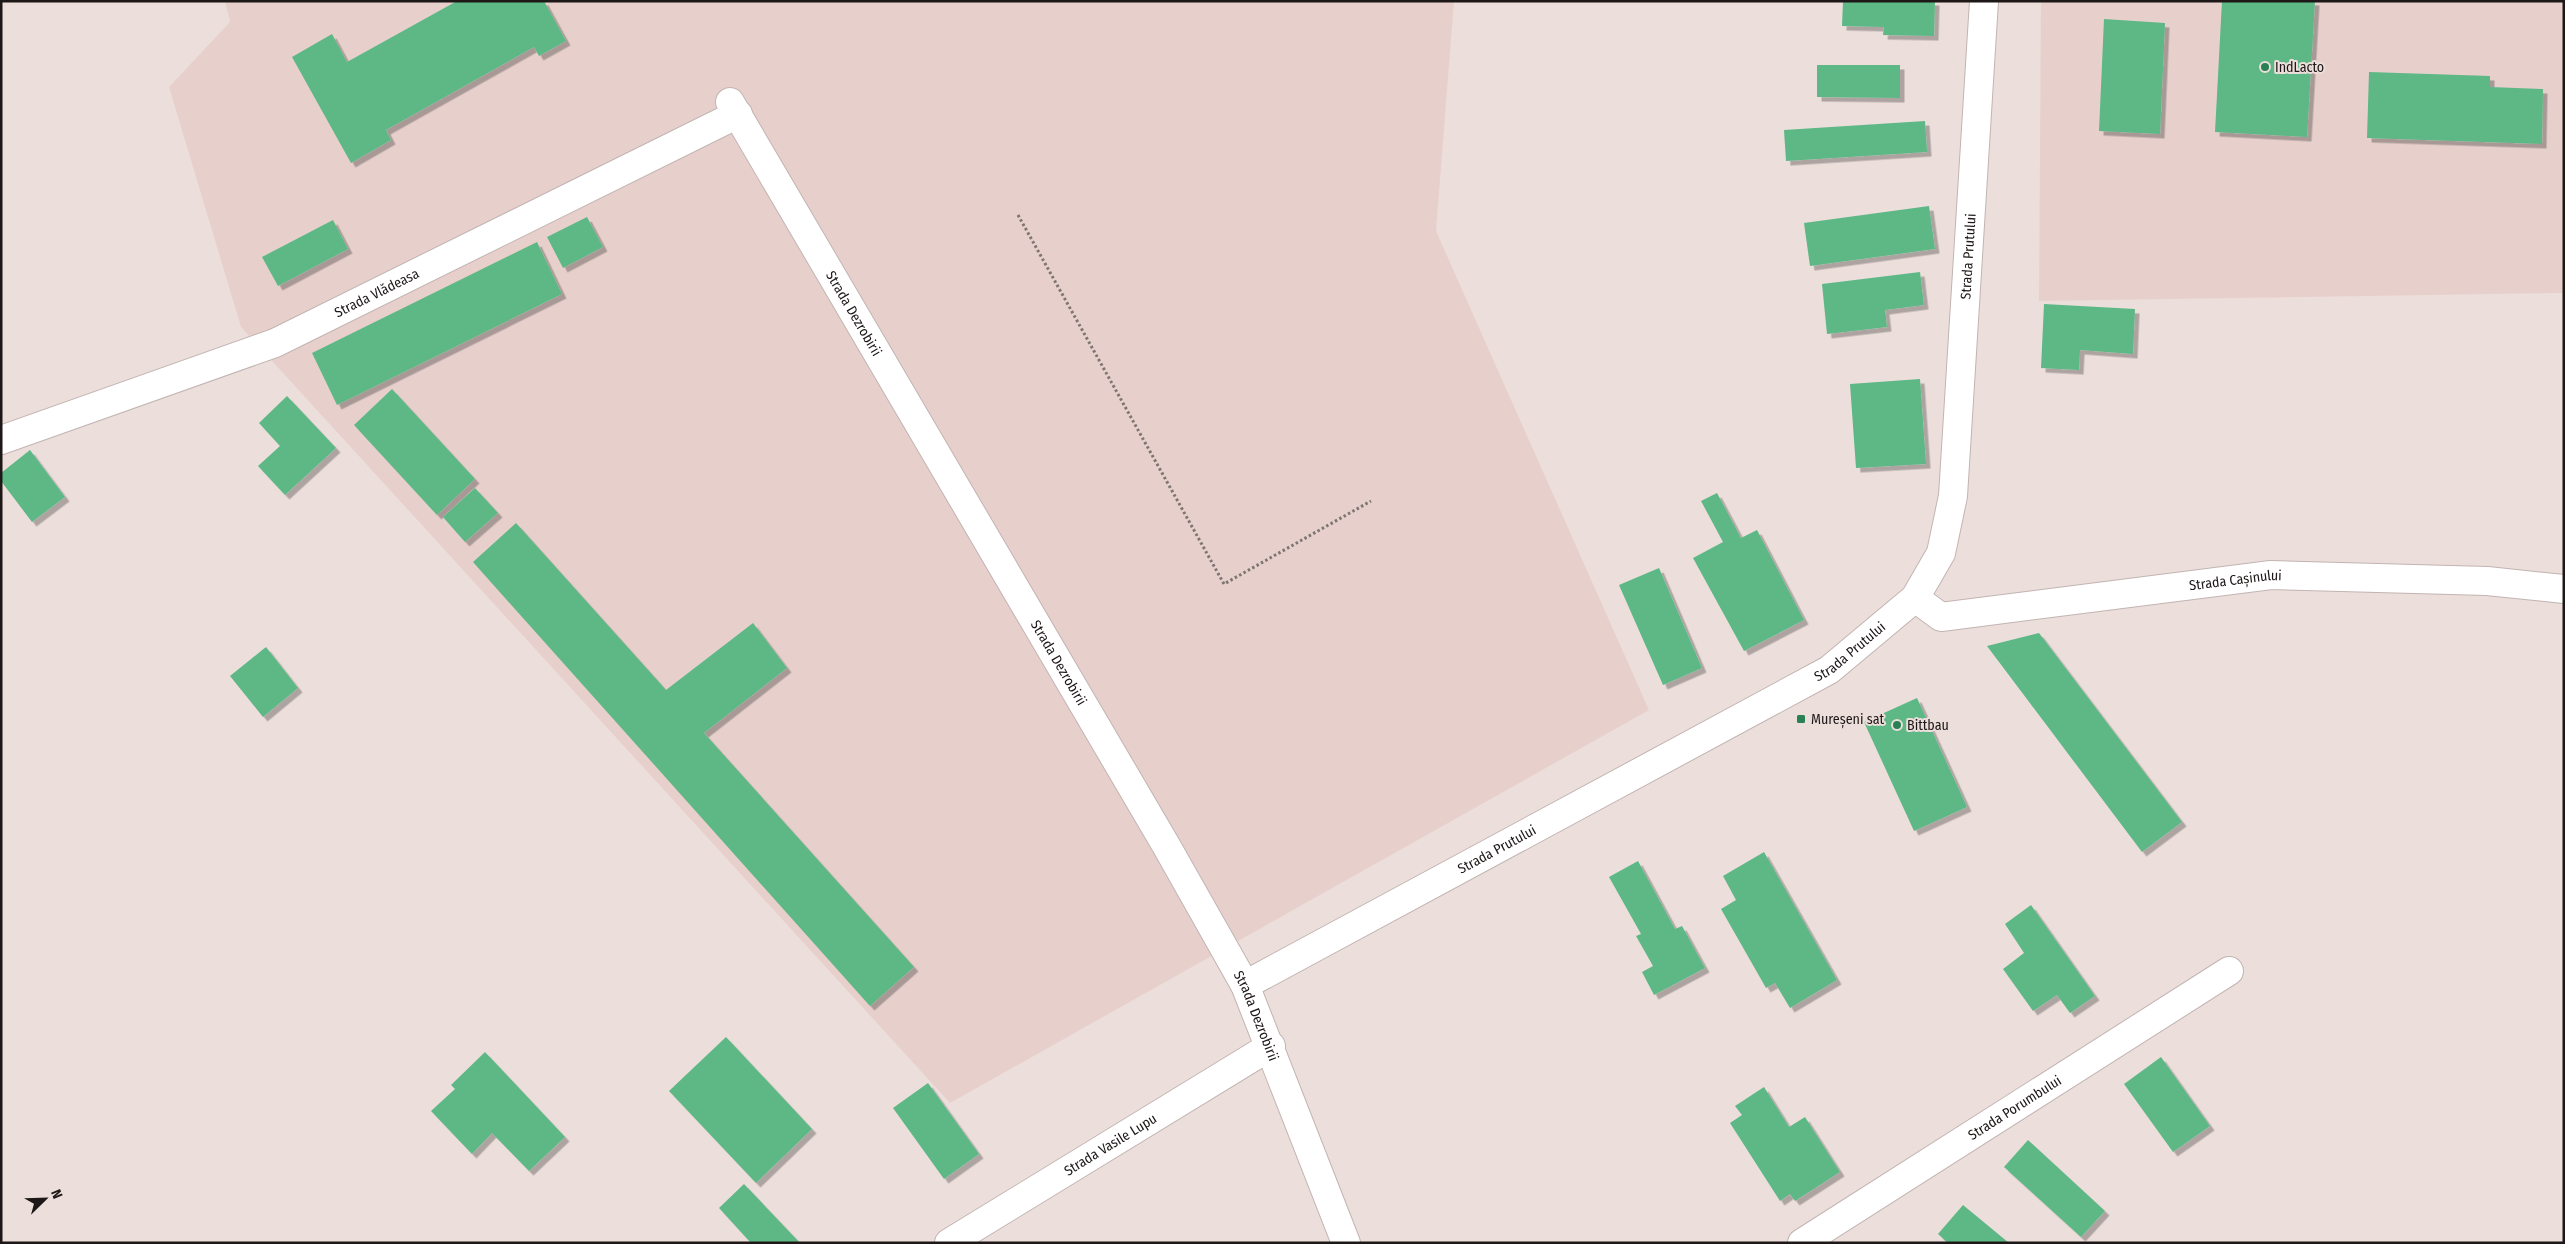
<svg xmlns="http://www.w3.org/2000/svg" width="2565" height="1244" font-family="'Fira Sans Condensed',sans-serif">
<defs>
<filter id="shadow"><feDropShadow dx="4.5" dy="4.5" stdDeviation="0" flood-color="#0004"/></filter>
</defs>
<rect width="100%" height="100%" fill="#ecdedb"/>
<g fill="#e7d0cc">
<polygon points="225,1 1454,1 1436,231 1649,710 950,1103 241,327 169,87 230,22"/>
<polygon points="2041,1 2564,1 2564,293 2039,301"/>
</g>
<g fill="#5db886" filter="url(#shadow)">
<polygon points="457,1 544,1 566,41 539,56 534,47 386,130 391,140 351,163 292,57 332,34 347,62"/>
<polygon points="1843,1 1935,1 1934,36 1883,35 1884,27 1842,26"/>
<polygon points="2222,1 2315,1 2307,137 2215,132"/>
<polygon points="2104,19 2165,23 2160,134 2099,131"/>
<polygon points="1817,65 1900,65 1900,98 1817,97"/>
<polygon points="2369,72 2490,76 2490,87 2543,89 2542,144 2367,138"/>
<polygon points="1925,121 1927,152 1786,161 1784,130"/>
<polygon points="1929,206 1935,249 1810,266 1804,223"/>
<polygon points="587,217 603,247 563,268 547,237"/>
<polygon points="333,220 348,249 278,286 262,257"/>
<polygon points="537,242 562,294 337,405 312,353"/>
<polygon points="1920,272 1924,305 1885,310 1887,327 1827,334 1822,284"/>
<polygon points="2044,304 2135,309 2133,354 2080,350 2079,370 2041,368"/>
<polygon points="1920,379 1926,464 1856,468 1850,384"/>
<polygon points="392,389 475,479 437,515 354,425"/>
<polygon points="287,396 336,448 285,495 258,466 280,446 259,423"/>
<polygon points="30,450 65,497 32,522 1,481 1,473"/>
<polygon points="475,488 498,513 465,542 443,517"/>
<polygon points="1717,493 1741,538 1757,530 1804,620 1744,651 1693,558 1723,542 1701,501"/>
<polygon points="516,523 666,690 753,623 787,668 704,733 914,967 870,1006 473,562"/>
<polygon points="1659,568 1702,668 1663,685 1619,585"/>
<polygon points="2039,633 2182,822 2142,852 1987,646"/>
<polygon points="266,647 298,688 263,717 230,676"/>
<polygon points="1917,698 1967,807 1914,831 1864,722"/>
<polygon points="1764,852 1837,980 1790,1008 1775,983 1766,988 1721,909 1736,900 1723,876"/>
<polygon points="1638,861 1675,929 1682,926 1705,968 1654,995 1642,972 1653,966 1636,936 1641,934 1609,877"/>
<polygon points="2031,905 2095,996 2070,1013 2057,995 2033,1011 2003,969 2024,953 2005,924"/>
<polygon points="726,1037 812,1129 756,1183 669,1091"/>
<polygon points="485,1052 565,1137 529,1171 492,1133 472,1154 431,1111 455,1089 451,1085"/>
<polygon points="2161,1057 2210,1126 2173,1152 2124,1084"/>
<polygon points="928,1083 979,1154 944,1179 893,1108"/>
<polygon points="1764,1087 1789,1127 1805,1117 1840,1172 1795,1201 1790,1194 1780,1201 1730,1123 1742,1115 1735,1106"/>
<polygon points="2028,1140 2105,1211 2081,1237 2004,1167"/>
<polygon points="744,1184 800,1243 751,1243 719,1208"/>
<polygon points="1963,1205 2009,1243 1948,1243 1938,1234"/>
</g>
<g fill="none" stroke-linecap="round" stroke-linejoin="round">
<g stroke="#c2b4b2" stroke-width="30">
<g id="minor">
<path id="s1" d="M730,102L1167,847L1245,985L1346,1243"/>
<path id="s2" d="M1,440L275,343L738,114"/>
<path id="s3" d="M1915,598L1941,617L2271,575L2487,581L2564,589"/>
<path id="s4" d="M1245,985L1829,670L1915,598L1941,553L1953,496L1984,1"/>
<path id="s5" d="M949,1243L1271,1046"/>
<path id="s6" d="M1802,1243L2229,971"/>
</g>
</g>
<polyline stroke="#7e7573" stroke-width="3" stroke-dasharray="2.5 2.5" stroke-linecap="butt" points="1018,215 1224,584 1371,501"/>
<use href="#minor" stroke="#fff" stroke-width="28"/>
</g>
<g fill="#288054" stroke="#ecdedb" stroke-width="2">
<circle cx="2265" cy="67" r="5"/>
<rect x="1796" y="714" width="10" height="10" rx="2.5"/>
<circle cx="1897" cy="725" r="5"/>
</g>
<g text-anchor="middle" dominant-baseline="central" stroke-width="4" stroke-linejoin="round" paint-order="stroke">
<g font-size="14" fill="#1d1817" stroke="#ecdedb" text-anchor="start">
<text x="2275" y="67">IndLacto</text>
<text x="1811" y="719">Mureșeni sat</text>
<text x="1907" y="725">Bittbau</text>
</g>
<g font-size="14" fill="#1d1817" stroke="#ecdedb">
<text stroke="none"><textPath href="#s4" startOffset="1126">Strada Prutului</textPath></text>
<text stroke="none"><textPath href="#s2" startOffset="404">Strada Vlădeasa</textPath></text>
<text stroke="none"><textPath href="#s1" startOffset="245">Strada Dezrobirii</textPath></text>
<text stroke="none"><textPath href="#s3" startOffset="329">Strada Cașinului</textPath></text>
<text stroke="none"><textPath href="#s4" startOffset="691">Strada Prutului</textPath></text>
<text stroke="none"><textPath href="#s1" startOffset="650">Strada Dezrobirii</textPath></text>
<text stroke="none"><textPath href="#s4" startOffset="286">Strada Prutului</textPath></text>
<text stroke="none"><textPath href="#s1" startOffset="1055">Strada Dezrobirii</textPath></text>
<text stroke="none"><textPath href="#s6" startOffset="252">Strada Porumbului</textPath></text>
<text stroke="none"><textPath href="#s5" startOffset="189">Strada Vasile Lupu</textPath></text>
</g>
</g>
<rect width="2565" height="1244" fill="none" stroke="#1d1817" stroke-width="5"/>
<g transform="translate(45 1199) rotate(67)" stroke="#ecdedb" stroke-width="4" paint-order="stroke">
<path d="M0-4L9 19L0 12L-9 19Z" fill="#1d1817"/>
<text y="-8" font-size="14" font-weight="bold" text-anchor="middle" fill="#1d1817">N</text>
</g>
</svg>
